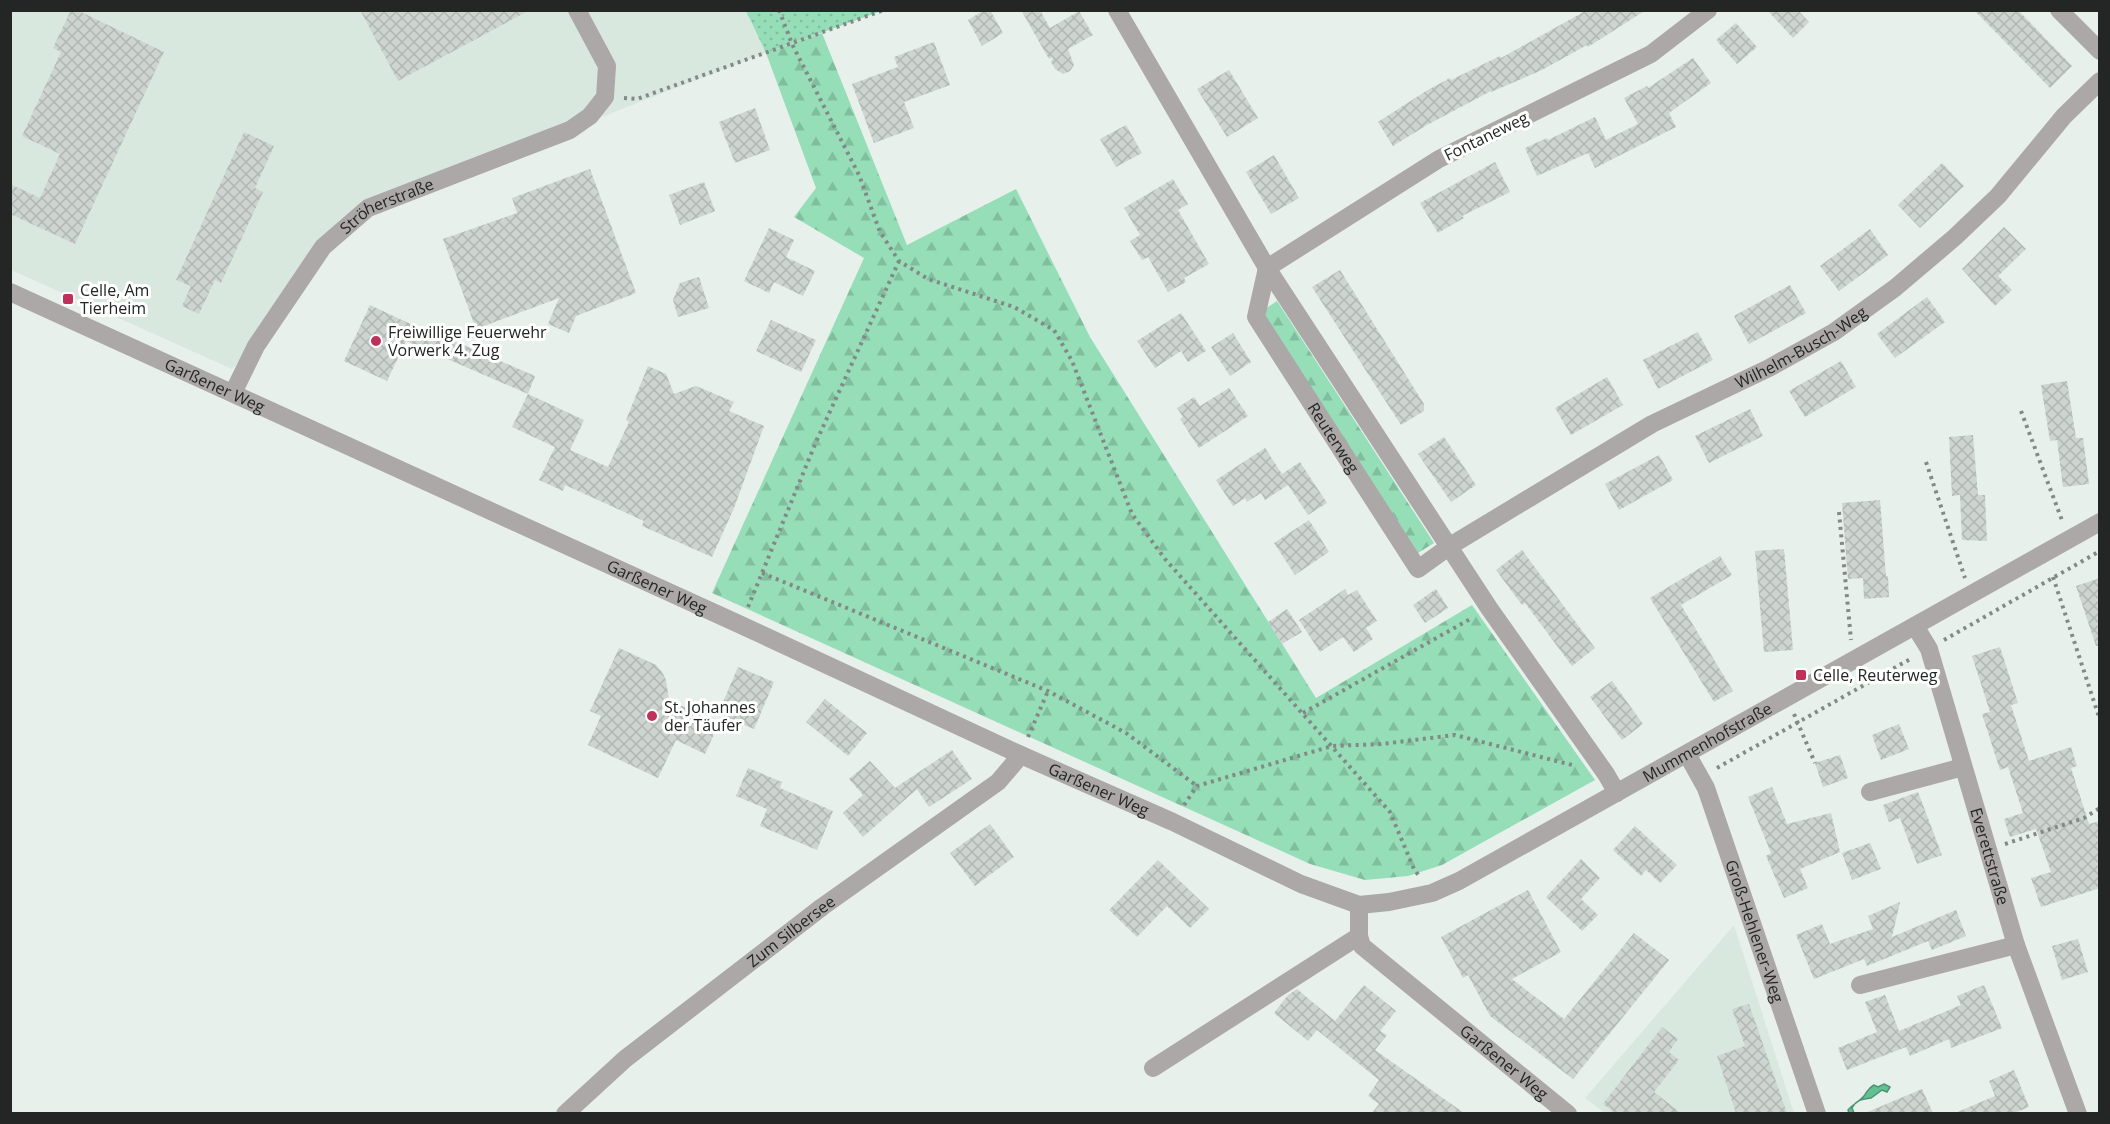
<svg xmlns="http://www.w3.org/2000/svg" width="2110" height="1124" font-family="'Open Sans',sans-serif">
<defs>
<pattern id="forest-firs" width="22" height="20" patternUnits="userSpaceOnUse" patternTransform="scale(1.5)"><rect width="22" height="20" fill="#95deb8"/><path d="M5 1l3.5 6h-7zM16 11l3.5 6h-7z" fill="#80be9e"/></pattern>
<pattern id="park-dots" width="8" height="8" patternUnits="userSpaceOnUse" patternTransform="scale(1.5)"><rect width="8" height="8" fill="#95deb8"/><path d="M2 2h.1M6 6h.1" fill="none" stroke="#80be9e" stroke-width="1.8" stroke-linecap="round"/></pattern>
<pattern id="building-cross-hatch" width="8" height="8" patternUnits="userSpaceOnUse" patternTransform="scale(1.5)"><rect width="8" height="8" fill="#ced5d1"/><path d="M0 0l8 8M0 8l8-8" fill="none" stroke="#b1b7b3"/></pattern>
</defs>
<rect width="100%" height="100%" fill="#e8f0ec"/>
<g fill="#d9e8df">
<polygon points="11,11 746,11 766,53 368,208 323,246 256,346 232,369 11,270"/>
<polygon points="1734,925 1794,1113 1605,1113 1585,1098"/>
</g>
<g fill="url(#forest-firs)">
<polygon points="822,33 907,245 1016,189 1090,337 1316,698 1472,605 1595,780 1442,865 1408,876 1365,880 1310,864 712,593 864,258 794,217 816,188 766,53"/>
<polygon points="1277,301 1434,543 1418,553 1262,311"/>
</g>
<polygon fill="url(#park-dots)" points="884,10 766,53 746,11 746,10"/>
<path fill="#62c093" stroke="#4f9272" stroke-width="1.5" d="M1884,1084L1890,1087L1887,1092L1882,1090L1871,1098C1863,1099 1857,1099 1852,1108L1854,1113H1849L1848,1110C1852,1105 1860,1101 1864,1096C1868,1091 1867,1089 1874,1085L1878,1087Z"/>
<g fill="url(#building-cross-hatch)">
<polygon points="71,10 77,10 164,52 75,244 10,214 10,184 40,198 60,154 22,136 61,52 53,48"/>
<polygon points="360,10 530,10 398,81"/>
<polygon points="984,10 990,10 1003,33 982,46 968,20"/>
<polygon points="1021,10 1040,10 1050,28 1079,11 1093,35 1068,49 1074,65 1070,71 1063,74 1055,69 1051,62 1053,57 1049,59"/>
<polygon points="1587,10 1646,10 1588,47 1587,45 1542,70 1491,92 1491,91 1427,125 1393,146 1378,122 1426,91 1450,78 1451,80 1500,56 1501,58"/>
<polygon points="1767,10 1798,10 1809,22 1793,38"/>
<polygon points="1974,10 2018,10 2072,66 2050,88"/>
<polygon points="1736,23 1757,47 1737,64 1716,40"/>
<polygon points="934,42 950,85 904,102 914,128 874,143 852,84 898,67 894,57"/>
<polygon points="1693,58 1711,83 1669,113 1676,127 1595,168 1588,153 1537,176 1525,148 1547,138 1548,140 1595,117 1606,140 1638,124 1624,98 1647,86 1648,88"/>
<polygon points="1229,70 1258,118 1227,137 1197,89"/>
<polygon points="755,108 770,150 735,163 719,122"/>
<polygon points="1126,125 1142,153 1116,167 1100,139"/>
<polygon points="244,132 274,146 255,188 263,192 221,283 215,280 199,314 182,306 191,286 176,280"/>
<polygon points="1274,155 1299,198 1271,214 1246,172"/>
<polygon points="1495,162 1510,192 1462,216 1464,218 1438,233 1420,203"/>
<polygon points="1942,163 1964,186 1920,228 1898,205"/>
<polygon points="590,169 636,293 576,316 569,333 548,324 559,298 476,329 443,239 517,213 512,198"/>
<polygon points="1173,179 1188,204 1178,210 1209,264 1184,278 1186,282 1168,292 1148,257 1142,260 1130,241 1140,235 1124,208"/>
<polygon points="704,182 715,211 680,225 669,195"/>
<polygon points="2004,227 2026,249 1998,276 2012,290 1995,306 1962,269"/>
<polygon points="769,228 794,240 786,257 815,271 803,296 774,282 769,293 744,281"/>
<polygon points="1870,229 1888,255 1839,291 1820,266"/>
<polygon points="1340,270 1424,404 1424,411 1401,425 1312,287"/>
<polygon points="699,277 709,308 678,317 673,300 680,283"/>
<polygon points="1790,285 1806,313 1749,344 1734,316"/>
<polygon points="1927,297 1945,322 1895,358 1877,334"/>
<polygon points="370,305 438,337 445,337 535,376 528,394 406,341 387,381 344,361"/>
<polygon points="1181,313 1206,351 1188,362 1181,351 1155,368 1137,341"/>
<polygon points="771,320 816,340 801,372 756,351"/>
<polygon points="1698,332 1713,360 1658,389 1643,360"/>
<polygon points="1233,333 1251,362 1230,376 1211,347"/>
<polygon points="1841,361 1856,387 1805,417 1789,391"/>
<polygon points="648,366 666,374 674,394 696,386 734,402 729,411 764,426 734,508 712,557 642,526 644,521 565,485 563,491 539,480 555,447 512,427 528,394 584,420 570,450 608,467 629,422 626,420"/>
<polygon points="1607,377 1623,405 1571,435 1555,408"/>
<polygon points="2067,381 2076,438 2083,438 2089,484 2063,487 2057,440 2050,441 2041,385"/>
<polygon points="1229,388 1248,416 1199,448 1180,419 1183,417 1177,408 1194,397 1200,406"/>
<polygon points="1750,409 1763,436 1709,463 1695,436"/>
<polygon points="1973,435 1978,495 1985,495 1987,541 1962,540 1960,495 1952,496 1949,437"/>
<polygon points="1444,437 1476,485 1451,502 1418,454"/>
<polygon points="1265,448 1282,474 1300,462 1327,503 1308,515 1288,485 1265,500 1261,493 1247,502 1245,498 1233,506 1216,480"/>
<polygon points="1659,455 1673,480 1619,510 1605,484"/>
<polygon points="1880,500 1886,576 1888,576 1889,597 1864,599 1863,578 1848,579 1842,503"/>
<polygon points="1309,520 1329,552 1295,575 1274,543"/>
<polygon points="1784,549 1793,650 1764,652 1755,551"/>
<polygon points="1522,550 1595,648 1572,666 1525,603 1522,605 1496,570"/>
<polygon points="1720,556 1732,575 1681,605 1733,691 1714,702 1650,598"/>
<polygon points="2100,578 2100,646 2096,646 2076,586"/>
<polygon points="1345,589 1348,595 1357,590 1377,621 1366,628 1373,639 1354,652 1343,637 1320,652 1299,620"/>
<polygon points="1436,589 1448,608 1425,623 1413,605"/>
<polygon points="1287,609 1302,632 1282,644 1268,622"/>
<polygon points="2000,647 2018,703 2011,705 2029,761 2071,747 2077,766 2071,768 2089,824 2100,821 2100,888 2041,907 2031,878 2051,872 2036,829 2010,837 2004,819 2023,813 2008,767 2000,770 1982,714 1990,712 1972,656"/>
<polygon points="619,648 656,665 662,672 666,680 669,700 719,723 705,754 676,740 658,778 588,745 601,716 590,711"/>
<polygon points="738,667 774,682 754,729 718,714"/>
<polygon points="1612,681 1643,724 1622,740 1590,697"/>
<polygon points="825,699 867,733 848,756 806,722"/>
<polygon points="1899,724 1909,749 1881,760 1872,735"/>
<polygon points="952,750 972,779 929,807 917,789 863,837 843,813 863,795 849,779 870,761 895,788"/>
<polygon points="1840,755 1848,778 1823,787 1815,763"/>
<polygon points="748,768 782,782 780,788 833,811 817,850 760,826 767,809 736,796"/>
<polygon points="1772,787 1787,824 1831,813 1840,852 1800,869 1808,888 1784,898 1766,856 1771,853 1748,797"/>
<polygon points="1918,792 1942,855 1917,864 1900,818 1889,822 1883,805"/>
<polygon points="990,824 1014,857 975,886 950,853"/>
<polygon points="1635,826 1677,865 1660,883 1646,870 1641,876 1613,850"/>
<polygon points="1870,843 1881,869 1852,880 1842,853"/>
<polygon points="1581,859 1600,878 1581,899 1598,915 1582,931 1546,897"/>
<polygon points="1158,860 1209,909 1190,928 1167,906 1137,937 1109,910"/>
<polygon points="1528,890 1561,952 1512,979 1564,1019 1634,933 1669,960 1573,1079 1490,1016 1468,975 1463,978 1441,937"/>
<polygon points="1900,902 1892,937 1956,910 1966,936 1932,950 1928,941 1867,966 1864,959 1814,979 1796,935 1822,924 1830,944 1873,929 1868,916"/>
<polygon points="2078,939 2088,972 2062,980 2052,946"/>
<polygon points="1364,985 1396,1011 1380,1031 1387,1035 1375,1050 1464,1113 1372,1113 1379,1104 1368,1096 1379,1080 1317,1030 1308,1041 1274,1013 1288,995 1297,989 1335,1021"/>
<polygon points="1984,985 2002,1028 1951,1048 1949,1039 1910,1056 1906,1047 1847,1070 1838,1048 1877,1032 1865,1002 1885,995 1899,1031 1961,1005 1957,996"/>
<polygon points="1749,1004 1787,1113 1736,1113 1717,1056 1745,1046 1732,1009"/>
<polygon points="1662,1027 1678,1039 1669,1052 1679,1060 1654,1092 1681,1113 1615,1113 1603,1104"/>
<polygon points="2014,1070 2029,1107 2014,1113 1955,1113 1995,1096 1989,1081"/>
<polygon points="1922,1089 1933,1113 1865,1113"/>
</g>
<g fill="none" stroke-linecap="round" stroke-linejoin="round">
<g stroke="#838986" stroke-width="4" stroke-dasharray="3 4.5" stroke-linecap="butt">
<polyline points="779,10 792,44 859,175 880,232 899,261 928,279 1014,307 1054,330 1072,361 1132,514 1165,559 1390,812 1414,869 1419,876"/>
<polyline points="624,98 637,99 884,10"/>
<polyline points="2021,411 2063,523"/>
<polyline points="1926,462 1965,578"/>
<polyline points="1839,512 1851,640"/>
<polyline points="762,573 1048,691 1126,733 1197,786"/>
<polyline points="2053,577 2100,720"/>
<polyline points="748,607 816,442 899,261"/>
<polyline points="1944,640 2100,551"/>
<polyline points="1303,713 1472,618"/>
<polyline points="1794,714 1815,763"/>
<polyline points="1028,737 1048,691"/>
<polyline points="1717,768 1912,658"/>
<polyline points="1184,805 1197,786 1332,746 1382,744 1455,735 1576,766"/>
<polyline points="2005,844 2084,818 2100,808"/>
</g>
<g stroke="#aca8a8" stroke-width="18">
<polyline points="1117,10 1267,268 1489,608 1606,774 1617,793"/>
<path id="s1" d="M1708,10L1651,54L1439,159L1267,268L1256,317L1418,569L1450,546L1652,424L1769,368L1834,332L1895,288L1955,237L1998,196L2064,116L2100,81"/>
<polyline points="2059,10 2100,51"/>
<path id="s2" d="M10,292L741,625L1021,755L1173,822L1301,884L1359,905L1389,902L1432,893L1459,881L2100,522"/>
<path id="s3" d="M233,393L256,346L323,247L368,208L570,130L590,116L605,97L607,66L577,10"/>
<path id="s4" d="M1915,626L1929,649L2016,945L2078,1114"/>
<path id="s5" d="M1687,754L1706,788L1817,1114"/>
<polyline points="1870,792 1963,767"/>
<path id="s6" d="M1359,905V936L1362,946L1568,1114"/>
<polyline points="1860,985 2016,945"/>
<polyline points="1153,1068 1359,936"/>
<path id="s7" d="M565,1114L625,1059L822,907L998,782L1021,755"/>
</g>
</g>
<g fill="#bf305a" stroke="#fff" stroke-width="2">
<rect x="62" y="293" width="12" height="12" rx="3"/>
<circle cx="376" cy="341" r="6"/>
<rect x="1795" y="669" width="12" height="12" rx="3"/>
<circle cx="652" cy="716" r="6"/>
</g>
<g text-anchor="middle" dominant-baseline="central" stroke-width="6" stroke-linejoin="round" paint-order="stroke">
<g font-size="16" fill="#232625" stroke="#fff">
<text transform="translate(1486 136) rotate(-26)">Fontaneweg</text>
<text stroke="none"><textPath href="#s3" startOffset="249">Ströherstraße</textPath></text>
<text stroke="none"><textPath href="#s1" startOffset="1305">Wilhelm-Busch-Weg</textPath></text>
<text stroke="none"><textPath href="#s2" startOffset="225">Garßener Weg</textPath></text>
<text stroke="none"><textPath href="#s1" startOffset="706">Reuterweg</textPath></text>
<text stroke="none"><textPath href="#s2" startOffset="711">Garßener Weg</textPath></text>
<text stroke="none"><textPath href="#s2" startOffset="1870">Mummenhofstraße</textPath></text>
<text stroke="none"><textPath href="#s2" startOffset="1197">Garßener Weg</textPath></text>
<text stroke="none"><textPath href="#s4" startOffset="243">Everettstraße</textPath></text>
<text stroke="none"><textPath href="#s7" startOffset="291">Zum Silbersee</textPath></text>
<text stroke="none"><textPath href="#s5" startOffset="190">Groß-Hehlener-Weg</textPath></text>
<text stroke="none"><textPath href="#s6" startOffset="225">Garßener Weg</textPath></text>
</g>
<g font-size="16" fill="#232625" stroke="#fff" text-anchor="start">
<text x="80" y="290">Celle, Am<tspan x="80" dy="18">Tierheim</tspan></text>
<text x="388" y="332">Freiwillige Feuerwehr<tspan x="388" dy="18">Vorwerk 4. Zug</tspan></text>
<text x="1813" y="675">Celle, Reuterweg</text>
<text x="664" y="707">St. Johannes<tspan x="664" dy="18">der Täufer</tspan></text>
</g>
</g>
<rect width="2110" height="1124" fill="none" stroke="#232625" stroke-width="24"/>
</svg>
